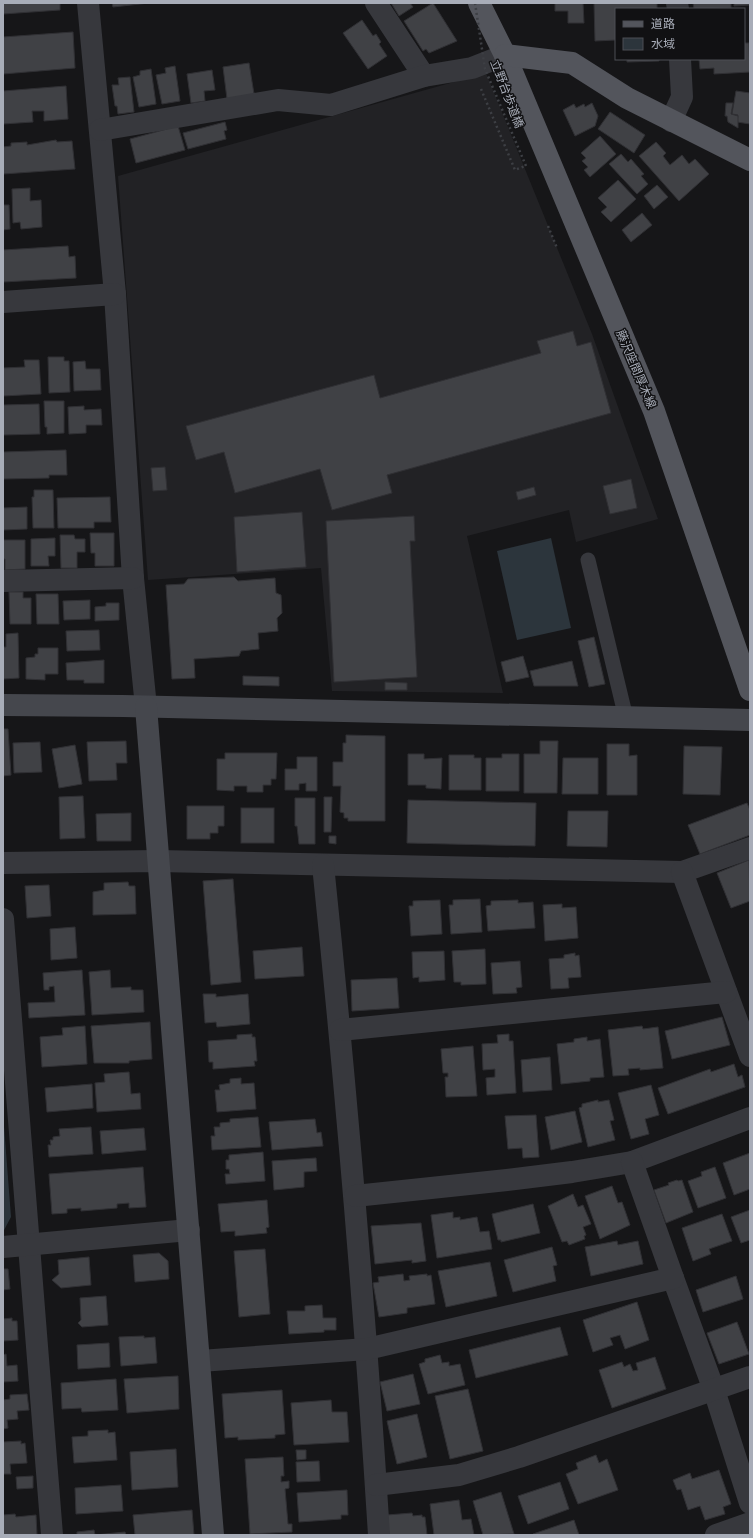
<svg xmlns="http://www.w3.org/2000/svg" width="753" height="1538" font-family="Arial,'Noto Sans JP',sans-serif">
<rect width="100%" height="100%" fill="#161618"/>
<polygon fill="#222225" points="486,73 592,334 658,519 576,542 569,510 467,536 503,693 332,691 321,568 148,580 118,176"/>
<g fill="#2c353c">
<polygon points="551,538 571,628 517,640 497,551"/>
<polygon points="3,1113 11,1217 3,1232"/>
</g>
<g fill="#404145" stroke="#303034">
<polygon points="3,3 60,3 60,10 3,14"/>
<polygon points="112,3 149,3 113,7"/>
<polygon points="391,3 410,3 413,7 399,16"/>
<polygon points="433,3 457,41 429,53 426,49 423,51 404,21"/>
<polygon points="555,3 583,3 584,23 568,23 568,11 555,11"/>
<polygon points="594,3 657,3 657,9 616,9 616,40 595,41"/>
<polygon points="693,3 731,3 731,8 694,9"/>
<polygon points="734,3 750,3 750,5 734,6"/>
<polygon points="362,20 373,36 376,34 381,42 379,44 387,56 368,69 343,33"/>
<polygon points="73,32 75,68 3,74 3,37"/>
<polygon points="744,43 749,43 750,72 714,74 714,68 700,69 699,59 744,59"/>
<polygon points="627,59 659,59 659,61 627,62"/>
<polygon points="249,63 254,94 227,99 223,67"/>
<polygon points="175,66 180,101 162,104 156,75 166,73 165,68"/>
<polygon points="151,69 156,104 139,107 133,77 140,75 140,71"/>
<polygon points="212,70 215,90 204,91 205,101 191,103 187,74"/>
<polygon points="130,77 134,112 118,114 117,106 115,106 112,85 119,85 118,78"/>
<polygon points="66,86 68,119 44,121 44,111 32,111 33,122 3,124 3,91"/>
<polygon points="736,91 750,93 750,124 737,122 738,115 732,114"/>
<polygon points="592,103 598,116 595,126 575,136 563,110 574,104 576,108 584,104 585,107"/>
<polygon points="726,103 733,103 731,114 738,116 738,128 728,122 727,116 725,116"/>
<polygon points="610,112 645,135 634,153 598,129"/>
<polygon points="225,122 227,130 224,131 226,139 188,149 183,133"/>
<polygon points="178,126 185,150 136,163 130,139"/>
<polygon points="600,136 616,154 590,177 584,170 588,167 582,161 586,158 581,153"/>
<polygon points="56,140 57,142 72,141 75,169 3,174 3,147 11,146 11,143 27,142 27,145"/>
<polygon points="656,142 666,153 663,156 670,165 682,155 689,164 695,159 709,174 679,201 639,156"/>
<polygon points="621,154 628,162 631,159 644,174 641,176 648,184 637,194 609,164"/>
<polygon points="618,180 636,199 611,222 601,212 607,207 598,198"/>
<polygon points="657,185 668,197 654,209 644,196"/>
<polygon points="30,188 30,201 41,200 42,227 21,229 20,222 13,223 12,189"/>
<polygon points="3,205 9,205 10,229 3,230"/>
<polygon points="642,213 652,225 631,242 622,230"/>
<polygon points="68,246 69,257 75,256 76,278 3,282 3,250"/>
<polygon points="573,331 577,346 591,342 611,413 387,475 392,493 332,510 320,469 235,493 224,452 196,460 186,426 374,375 380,398 541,353 537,341"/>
<polygon points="48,357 64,357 64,361 69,361 70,392 49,393"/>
<polygon points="24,360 39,360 41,394 3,396 3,368 25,367"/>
<polygon points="85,361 86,369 100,369 101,390 74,391 73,362"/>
<polygon points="44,401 64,401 64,433 47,434 47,427 45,427"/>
<polygon points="39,404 40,434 3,435 3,405"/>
<polygon points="84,406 84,410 101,409 102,425 86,425 86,433 69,434 68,407"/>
<polygon points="66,450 67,475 49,475 49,478 3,479 3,452"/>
<polygon points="165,467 167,490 153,491 151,468"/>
<polygon points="631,479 637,508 610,514 603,486"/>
<polygon points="534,487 536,495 518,500 516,492"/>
<polygon points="34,490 53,490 54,528 33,528 32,497 34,497"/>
<polygon points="110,497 111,522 94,522 94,528 58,528 57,498"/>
<polygon points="27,507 27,529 3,530 3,508"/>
<polygon points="302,512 306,567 237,572 234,517"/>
<polygon points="414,516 415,541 410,541 417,677 334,682 326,521"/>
<polygon points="90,533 114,533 114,566 95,566 95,553 91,553"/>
<polygon points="60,535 74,535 75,539 85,539 85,552 77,552 77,568 61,568"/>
<polygon points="55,538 55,556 48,556 49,566 31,566 31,539"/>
<polygon points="3,540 25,540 25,569 5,570 5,559 3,559"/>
<polygon points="234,577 238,581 275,578 276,593 281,595 282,613 277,618 278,631 258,633 259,649 241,651 239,656 194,659 195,678 172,679 166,585 184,584 188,579"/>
<polygon points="9,592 23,592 23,598 31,598 31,624 10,624"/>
<polygon points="36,594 58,594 59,624 37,624"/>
<polygon points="90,600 90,619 64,620 63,601"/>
<polygon points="106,603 119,603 119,620 95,621 95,607 106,606"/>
<polygon points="99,630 100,650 67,651 66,631"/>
<polygon points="18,633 19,678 3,679 3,647 6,647 6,634"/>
<polygon points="594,637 605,684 589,687 578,641"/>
<polygon points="38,648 58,648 58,674 45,674 45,680 26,679 26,658 35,657 35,654 38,654"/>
<polygon points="523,656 529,677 506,682 501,662"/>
<polygon points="104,660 104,683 84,683 84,680 67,680 66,663"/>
<polygon points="572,661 578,686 534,686 530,671"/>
<polygon points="243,676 279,677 279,686 243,685"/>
<polygon points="385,682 407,683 407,690 385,690"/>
<polygon points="3,729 8,729 11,775 3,776"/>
<polygon points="346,735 385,736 385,821 348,821 348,818 344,818 344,813 340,812 341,786 333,786 333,762 343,762 343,743 346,743"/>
<polygon points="126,741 127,763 116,763 117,780 89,781 87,742"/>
<polygon points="540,741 558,741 557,793 524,793 524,754 540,754"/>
<polygon points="40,742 42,772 14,773 13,743"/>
<polygon points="607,744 629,744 629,756 637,755 637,795 607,795"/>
<polygon points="75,745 82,784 59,788 52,749"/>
<polygon points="684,746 722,747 720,795 683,794"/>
<polygon points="225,753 277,753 276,779 271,779 271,785 263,785 263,792 247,792 247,786 234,786 234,791 217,790 217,759 225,759"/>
<polygon points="408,754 424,754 424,759 442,758 441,789 426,788 426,785 408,785"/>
<polygon points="502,754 519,754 519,791 486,791 486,758 502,758"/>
<polygon points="449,755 474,755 474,758 481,758 481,790 449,790"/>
<polygon points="297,757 317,757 317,791 306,791 306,783 299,784 299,790 285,790 285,769 297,769"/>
<polygon points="563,758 598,758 598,794 562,794"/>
<polygon points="83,796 85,838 60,839 59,797"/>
<polygon points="324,797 332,797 331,832 324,832"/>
<polygon points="295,798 315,798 315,844 299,844 297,826 295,826"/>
<polygon points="408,800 536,803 535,846 407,843"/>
<polygon points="747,803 750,810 750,835 700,854 688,825"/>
<polygon points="187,806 224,806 224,826 218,826 218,833 210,833 210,839 187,839"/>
<rect x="241" y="808" width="33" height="35"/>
<polygon points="568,811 608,811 607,847 567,846"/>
<polygon points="131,813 131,841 97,841 96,814"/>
<polygon points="329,836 336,836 336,844 329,843"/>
<polygon points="749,860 750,901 731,908 717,873"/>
<polygon points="233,879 241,982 211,985 203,881"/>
<polygon points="128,882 129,886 135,886 136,914 93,915 93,892 104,890 104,883"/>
<polygon points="49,885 51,916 27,918 25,886"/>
<polygon points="480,899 482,932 451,934 449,905 453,905 453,900"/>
<polygon points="440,900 442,934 411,936 409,906 413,906 413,901"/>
<polygon points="518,900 518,903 533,902 535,928 488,931 486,906 491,905 491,901"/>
<polygon points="562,904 562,908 576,907 578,938 545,941 543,905"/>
<polygon points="75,927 77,958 51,960 50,929"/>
<polygon points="302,947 304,976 255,979 253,951"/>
<polygon points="485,949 486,984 461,985 461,982 454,982 452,951"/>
<polygon points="444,951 445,980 419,982 419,977 413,978 412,952"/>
<polygon points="575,953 575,956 579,955 581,977 568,978 569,988 551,989 549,959 564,958 564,955"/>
<polygon points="520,961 522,987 516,988 517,993 493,994 491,963"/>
<polygon points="82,970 85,1015 29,1018 28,1003 55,1002 54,986 49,987 49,990 44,990 43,973"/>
<polygon points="110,970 111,988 131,987 131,990 143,990 144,1012 92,1015 89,972"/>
<polygon points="397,978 399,1008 352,1011 351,980"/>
<polygon points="203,994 216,994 216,997 248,994 250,1024 217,1027 216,1022 205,1023"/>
<polygon points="722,1017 730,1045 672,1059 665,1031"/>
<polygon points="150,1022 152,1059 129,1061 129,1063 94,1063 91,1026"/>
<polygon points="85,1026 87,1064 42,1067 40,1037 63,1035 62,1028"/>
<polygon points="642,1026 643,1029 658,1027 663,1068 640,1070 640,1068 628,1069 629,1075 613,1076 608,1030"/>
<polygon points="252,1034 252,1037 255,1037 257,1061 254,1061 255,1066 213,1069 213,1062 209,1062 208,1041 237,1039 237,1035"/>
<polygon points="509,1034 509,1041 513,1041 516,1093 487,1095 486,1078 495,1077 495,1069 483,1070 482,1044 498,1043 497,1035"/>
<polygon points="587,1037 587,1041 600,1039 604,1077 590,1078 590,1081 561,1084 557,1044 574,1042 574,1039"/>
<polygon points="473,1046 477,1096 446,1097 445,1077 448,1077 448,1073 443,1073 441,1049"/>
<polygon points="550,1057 552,1090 523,1092 521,1060"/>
<polygon points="734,1064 738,1077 742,1075 745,1087 668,1114 658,1088 710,1069 711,1072"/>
<polygon points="129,1072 131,1094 140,1093 141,1109 97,1112 95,1083 105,1082 104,1074"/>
<polygon points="241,1078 241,1084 254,1083 256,1109 217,1112 215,1090 220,1090 219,1085 230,1083 230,1079"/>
<polygon points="92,1084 93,1108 47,1112 45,1088"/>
<polygon points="651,1085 659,1115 645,1119 649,1134 631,1139 618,1093"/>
<polygon points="598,1100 598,1102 609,1100 614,1120 610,1121 615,1140 588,1147 579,1108 582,1107 582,1104"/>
<polygon points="575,1111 582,1142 551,1150 545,1117"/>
<polygon points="536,1115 539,1157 523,1158 522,1148 508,1149 505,1116"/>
<polygon points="258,1117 261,1147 212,1150 211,1136 215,1136 214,1127 220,1127 220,1123 230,1122 230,1119"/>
<polygon points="315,1119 317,1133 321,1132 323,1146 272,1150 269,1122"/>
<polygon points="91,1127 93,1154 49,1157 48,1145 51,1145 50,1140 53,1140 53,1137 60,1136 59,1129"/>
<polygon points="144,1128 146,1150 102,1154 100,1131"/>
<polygon points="263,1152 265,1181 226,1184 225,1174 230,1174 229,1169 226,1169 226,1160 229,1160 229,1155"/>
<polygon points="750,1153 750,1189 734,1195 723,1163"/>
<polygon points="316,1158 317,1171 304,1172 304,1187 274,1190 272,1161"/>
<polygon points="143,1167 146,1207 129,1208 129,1203 117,1204 117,1208 81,1211 81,1208 67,1209 67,1213 52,1214 49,1174"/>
<polygon points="715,1167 726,1198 698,1208 688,1181 702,1176 701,1172"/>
<polygon points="677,1180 678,1181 682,1180 693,1212 666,1223 654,1190 669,1185 668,1183"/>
<polygon points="612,1186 618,1203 622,1202 630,1225 600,1239 585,1196"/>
<polygon points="573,1194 578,1207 583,1205 591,1224 583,1227 586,1235 584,1236 585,1239 569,1245 567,1241 562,1242 548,1206"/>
<polygon points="267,1200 269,1227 266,1228 267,1233 235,1236 235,1231 221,1232 218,1204"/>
<polygon points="533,1204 540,1233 501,1242 501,1240 498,1240 492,1214"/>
<polygon points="750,1210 750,1240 741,1243 731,1217"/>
<polygon points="453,1212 453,1218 460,1217 460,1220 477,1217 480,1232 489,1231 492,1249 437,1258 431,1215"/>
<polygon points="722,1214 732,1241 709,1249 711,1254 693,1261 682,1228"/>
<polygon points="421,1223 426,1261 412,1263 412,1260 375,1264 371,1226"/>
<polygon points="617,1241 618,1245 638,1241 643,1264 591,1276 585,1247"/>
<polygon points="552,1247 557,1265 553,1266 556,1281 513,1292 504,1260"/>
<polygon points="265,1249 270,1314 239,1317 234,1251"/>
<polygon points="159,1253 168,1261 169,1279 135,1282 133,1255"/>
<polygon points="89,1257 91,1285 61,1288 52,1280 59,1274 58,1260"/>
<polygon points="490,1262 497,1296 446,1307 438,1271"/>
<polygon points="3,1269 8,1269 10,1289 3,1290"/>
<polygon points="403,1274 404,1281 410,1280 409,1276 427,1274 427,1276 431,1275 435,1304 407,1308 407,1313 379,1317 373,1283 379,1282 378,1277"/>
<polygon points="736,1276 743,1299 703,1312 696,1290"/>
<polygon points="106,1296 108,1325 82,1327 78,1323 81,1320 80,1298"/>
<polygon points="637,1302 649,1340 625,1349 620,1335 610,1338 613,1345 593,1352 583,1320"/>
<polygon points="322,1305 323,1318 336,1318 336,1330 324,1330 324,1332 289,1334 287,1311 305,1311 305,1306"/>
<polygon points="12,1318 12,1321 17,1321 18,1340 3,1341 3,1319"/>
<polygon points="737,1322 749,1354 719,1364 707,1333"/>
<polygon points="560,1327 568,1355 476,1378 469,1350"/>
<polygon points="144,1336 144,1338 155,1337 157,1363 121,1366 119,1337"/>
<polygon points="109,1343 110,1367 78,1369 77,1345"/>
<polygon points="6,1354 7,1366 17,1365 18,1381 3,1382 3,1355"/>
<polygon points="440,1355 442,1363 449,1362 449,1366 460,1364 465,1385 428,1394 419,1364 425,1362 425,1359"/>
<polygon points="655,1357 666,1389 612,1408 599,1370 622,1362 624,1367 630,1364 633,1371 638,1370 636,1363"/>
<polygon points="413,1374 420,1404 387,1411 380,1382"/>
<polygon points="178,1376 179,1409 127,1413 124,1379"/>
<polygon points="116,1379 118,1410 82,1412 81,1408 62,1409 61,1383"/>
<polygon points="468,1389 483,1451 450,1459 435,1396"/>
<polygon points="282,1390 285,1434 275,1435 275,1438 238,1440 238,1437 225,1438 222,1394"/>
<polygon points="27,1394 29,1410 17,1411 18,1419 7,1420 8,1428 3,1429 3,1400 10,1399 10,1395"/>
<polygon points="331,1400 332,1412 347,1412 349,1442 294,1445 291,1403"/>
<polygon points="417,1414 427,1457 397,1464 387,1421"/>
<polygon points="108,1430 108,1433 115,1432 117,1460 74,1463 72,1437 88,1436 88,1431"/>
<polygon points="21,1441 21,1444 25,1443 27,1463 10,1464 11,1474 3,1474 3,1442"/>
<polygon points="176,1449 178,1487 132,1490 130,1452"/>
<polygon points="296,1450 306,1450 306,1459 297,1460"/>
<polygon points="596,1455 599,1463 607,1459 618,1490 578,1504 566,1474 578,1469 576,1463"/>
<polygon points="283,1457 284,1476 281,1476 281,1482 289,1481 289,1488 285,1489 288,1524 292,1524 292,1532 250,1534 245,1459"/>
<polygon points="319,1461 320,1481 297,1482 296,1462"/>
<polygon points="719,1470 731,1504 723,1507 725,1514 705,1520 700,1506 688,1510 681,1489 677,1490 673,1480 690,1473 692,1479"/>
<polygon points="33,1476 33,1488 17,1489 16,1477"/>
<polygon points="560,1482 569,1509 528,1524 518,1496"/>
<polygon points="121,1485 123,1511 76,1514 75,1488"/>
<polygon points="347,1490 348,1515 341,1515 341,1519 299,1522 297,1493"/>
<polygon points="501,1492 514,1534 483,1535 473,1501"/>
<polygon points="459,1500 462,1520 471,1519 474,1535 434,1535 430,1504"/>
<polygon points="192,1510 194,1535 135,1535 133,1515"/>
<polygon points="412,1513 413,1516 422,1515 422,1517 425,1517 427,1535 389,1535 387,1515"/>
<polygon points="15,1514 16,1517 36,1515 37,1535 3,1535 3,1515"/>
<polygon points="574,1520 579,1535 533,1535 533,1534"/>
<polygon points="94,1530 95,1535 125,1532 126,1535 77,1535 77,1532"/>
</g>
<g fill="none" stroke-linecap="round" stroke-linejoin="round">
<g stroke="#3d3f44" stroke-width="2.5" stroke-dasharray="2 3" stroke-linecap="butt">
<polyline points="481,89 515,170 525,166"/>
<polyline points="548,226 557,248"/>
</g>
<polyline stroke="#37383d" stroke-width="15" points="588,560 626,718"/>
<g stroke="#37383d" stroke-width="22">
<polyline points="88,3 115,294 133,578 146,707"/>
<polyline points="376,3 424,76"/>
<polyline points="677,3 678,9"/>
<polyline points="671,121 682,97 680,59"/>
<polyline points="100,130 278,100 331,105 424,76 472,68 505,55"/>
<polyline points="3,302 115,294"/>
<polyline points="3,581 133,578"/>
<polyline points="3,863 158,861 682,872 750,848"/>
<path d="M323,865C346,1088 365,1311 379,1535"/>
<polyline points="682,872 750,1056"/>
<polyline points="3,919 52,1535"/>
<polyline points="340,1030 726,992"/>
<polyline points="355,1196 507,1180 572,1172 632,1162 750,1118"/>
<polyline points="3,1247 189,1230"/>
<polyline points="673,1278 714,1390 750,1503"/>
<polyline points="200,1361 367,1349 673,1278 632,1162"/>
<polyline points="376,1485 459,1475 519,1457 750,1377"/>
<polyline points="716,1535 750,1523"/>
</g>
<g stroke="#45474d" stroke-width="22">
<polyline points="3,705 123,706 750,720"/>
<polyline points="146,707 213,1535"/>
</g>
<g stroke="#53555c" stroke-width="22">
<polyline points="479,3 505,55 654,411 750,690"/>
<polyline points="505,55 572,63 627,98 750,160"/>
</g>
<polyline stroke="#3d3f44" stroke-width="2.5" stroke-dasharray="2 3" stroke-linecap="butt" points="475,3 485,69 526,166"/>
</g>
<g text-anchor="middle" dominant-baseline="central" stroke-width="3" stroke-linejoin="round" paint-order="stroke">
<g font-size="12" fill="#a8adb8" stroke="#111113">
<text transform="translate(507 94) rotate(69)">立野台歩道橋</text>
<text transform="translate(636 369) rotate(67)">藤沢座間厚木線</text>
</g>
</g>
<rect width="753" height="1538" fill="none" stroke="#a8adb8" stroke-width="8"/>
<rect x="615" y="8" width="130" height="52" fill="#111113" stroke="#4d4f55"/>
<rect x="623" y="21" width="20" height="6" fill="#53555c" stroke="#4d4f55"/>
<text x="651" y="28" font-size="12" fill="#a8adb8">道路</text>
<rect x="623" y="38" width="20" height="12" fill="#2c353c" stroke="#4d4f55"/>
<text x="651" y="48" font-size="12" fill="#a8adb8">水域</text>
</svg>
